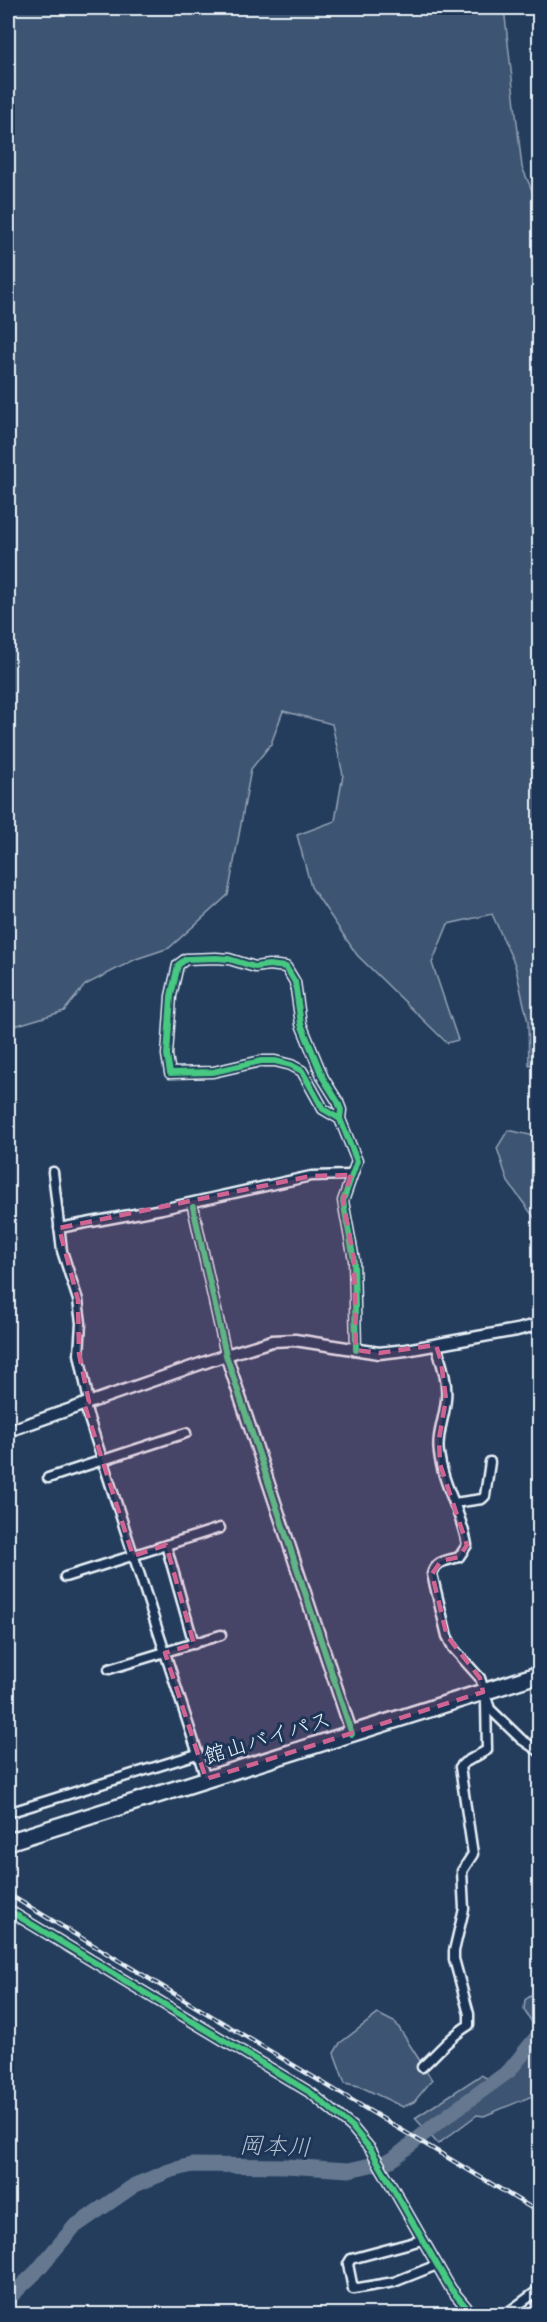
<svg xmlns="http://www.w3.org/2000/svg" width="547" height="2322" font-family="'Patrick Hand','Klee One',sans-serif">
<rect width="100%" height="100%" fill="#253d5d"/>
<filter id="ink" filterUnits="userSpaceOnUse"><feTurbulence type="fractalNoise" baseFrequency=".0167" numOctaves="2"/><feDisplacementMap in="SourceGraphic" scale="12" xChannelSelector="R" yChannelSelector="G"/><feConvolveMatrix kernelMatrix="1 2 1 2 8 2 1 2 1" color-interpolation-filters="sRGB"/></filter>
<g filter="url(#ink)">
<g fill="#3e5472" stroke="#93a2b5" stroke-width="1.5">
<polygon points="8,8 504,8 522,167 540,209 539,1063 529,1065 528,1022 515,965 492,914 448,924 432,963 458,1040 447,1043 357,955 311,887 297,835 335,821 343,775 332,724 283,711 271,744 251,769 228,895 169,948 136,959 85,985 64,1011 8,1028"/>
<polygon points="508,1130 539,1137 539,1224 508,1182 497,1148"/>
<polygon points="539,1990 539,2033 524,2010 525,2000"/>
<polygon points="378,2014 396,2023 432,2080 414,2102 403,2107 359,2086 345,2083 334,2053 340,2043"/>
<polygon points="539,2046 539,2089 537,2094 484,2116 477,2115 438,2144 415,2118 481,2075 500,2085"/>
</g>
<g fill="none" stroke-linecap="round" stroke-linejoin="round">
<polyline stroke="#657890" stroke-width="15" points="8,2299 35,2273 74,2227 135,2185 169,2171 192,2165 285,2166 349,2170 392,2160 436,2124 509,2071 540,2033"/>
<g stroke="#e8f1f8" stroke-width="13">
<g id="minor">
<polyline points="340,1119 323,1109 302,1071 291,1065 275,1061 261,1061 213,1072 170,1073 167,1055 171,996 178,965 186,959 216,958 229,959 255,967 269,965 286,967 295,982 301,1024 323,1078 338,1102 341,1110 340,1119 357,1161 343,1201 354,1260 356,1350"/>
<polyline points="53,1172 62,1251 78,1300 81,1323 79,1354 89,1402"/>
<polyline points="193,1207 226,1355"/>
<polyline points="59,1228 162,1209 311,1176 351,1175"/>
<path d="M436,1345C441,1362 448,1381 446,1399C445,1417 436,1435 439,1453C443,1486 462,1513 467,1545L459,1557C447,1561 436,1560 432,1574L447,1636L453,1648L480,1678L490,1709L521,1739L540,1752"/>
<polyline points="84,1403 206,1779"/>
<polyline points="48,1478 186,1433"/>
<polyline points="454,1503 482,1499 485,1496 490,1462"/>
<polyline points="166,1545 194,1644"/>
<polyline points="65,1577 220,1528"/>
<polyline points="109,1669 221,1635"/>
<polyline points="8,1813 197,1754"/>
<polyline points="8,1910 311,2093 352,2127 371,2150 451,2289 472,2314"/>
<path d="M422,2067C438,2053 450,2036 469,2025V2014L454,1959V1951L464,1909L462,1871L473,1854L460,1767L464,1763L487,1750L486,1702"/>
<polyline points="422,2240 351,2259 348,2264 353,2289 394,2282 437,2265"/>
<polyline points="506,2314 540,2289"/>
</g>
</g>
<g stroke="#e8f1f8" stroke-width="15">
<g id="tertiary">
<polyline points="226,1355 352,1734"/>
<polyline points="8,1431 226,1355 272,1341 295,1340 379,1353 406,1350 517,1330 540,1324"/>
</g>
</g>
<g stroke="#e8f1f8" stroke-width="20">
<polyline id="trunk" points="8,1842 540,1674"/>
</g>
<use href="#minor" stroke="#1d3557" stroke-width="8"/>
<use href="#tertiary" stroke="#1d3557" stroke-width="10"/>
<use href="#trunk" stroke="#1d3557" stroke-width="15"/>
<g stroke="#e8f1f8" stroke-width="4.5">
<polyline id="rail" points="8,1894 540,2213"/>
</g>
<use href="#rail" stroke="#1d3557" stroke-width="2" stroke-dasharray="7" stroke-linecap="butt"/>
<g stroke="#1d3557" stroke-width="10">
<g id="cycleway">
<polyline points="340,1119 323,1109 302,1071 291,1065 275,1061 261,1061 213,1072 170,1073 167,1055 171,996 178,965 186,959 216,958 229,959 255,967 269,965 286,967 295,982 301,1024 323,1078 338,1102 341,1110 340,1119 357,1161 343,1201 354,1260 356,1350"/>
<polyline points="193,1207 226,1355 352,1734"/>
<polyline points="8,1910 311,2093 352,2127 371,2150 451,2289 472,2314"/>
</g>
</g>
<use href="#cycleway" stroke="#46c982" stroke-width="6"/>
</g>
</g>
<path fill="#cf6492" fill-opacity="0.2" stroke="#cf6492" stroke-width="4.5" stroke-dasharray="12 8" stroke-linejoin="round" d="M351,1175L343,1201L354,1260L356,1350L379,1353L436,1345L441,1361L446,1399L439,1439L440,1464L467,1545L459,1557L441,1561L432,1574L447,1636L480,1678L483,1692L206,1779L165,1653L194,1644L166,1545L133,1556L84,1403L89,1402L79,1354L78,1300L59,1228L311,1176Z"/>
<g text-anchor="middle" dominant-baseline="central" stroke-width="6" stroke-linejoin="round" paint-order="stroke">
<g font-size="22" fill="#e8f1f8" stroke="#1d3557">
<text transform="translate(267 1737) rotate(-17)">館山バイパス</text>
</g>
<g font-size="24" font-style="italic" fill="#b4c1ce" stroke="#1d3557">
<text transform="translate(275 2145) rotate(2)">岡本川</text>
</g>
</g>
<rect width="547" height="2322" fill="none" stroke="#1d3557" stroke-width="30"/>
<rect x="15" y="15" width="517" height="2292" fill="none" stroke="#e8f1f8" stroke-width="2" filter="url(#ink)"/>
</svg>
